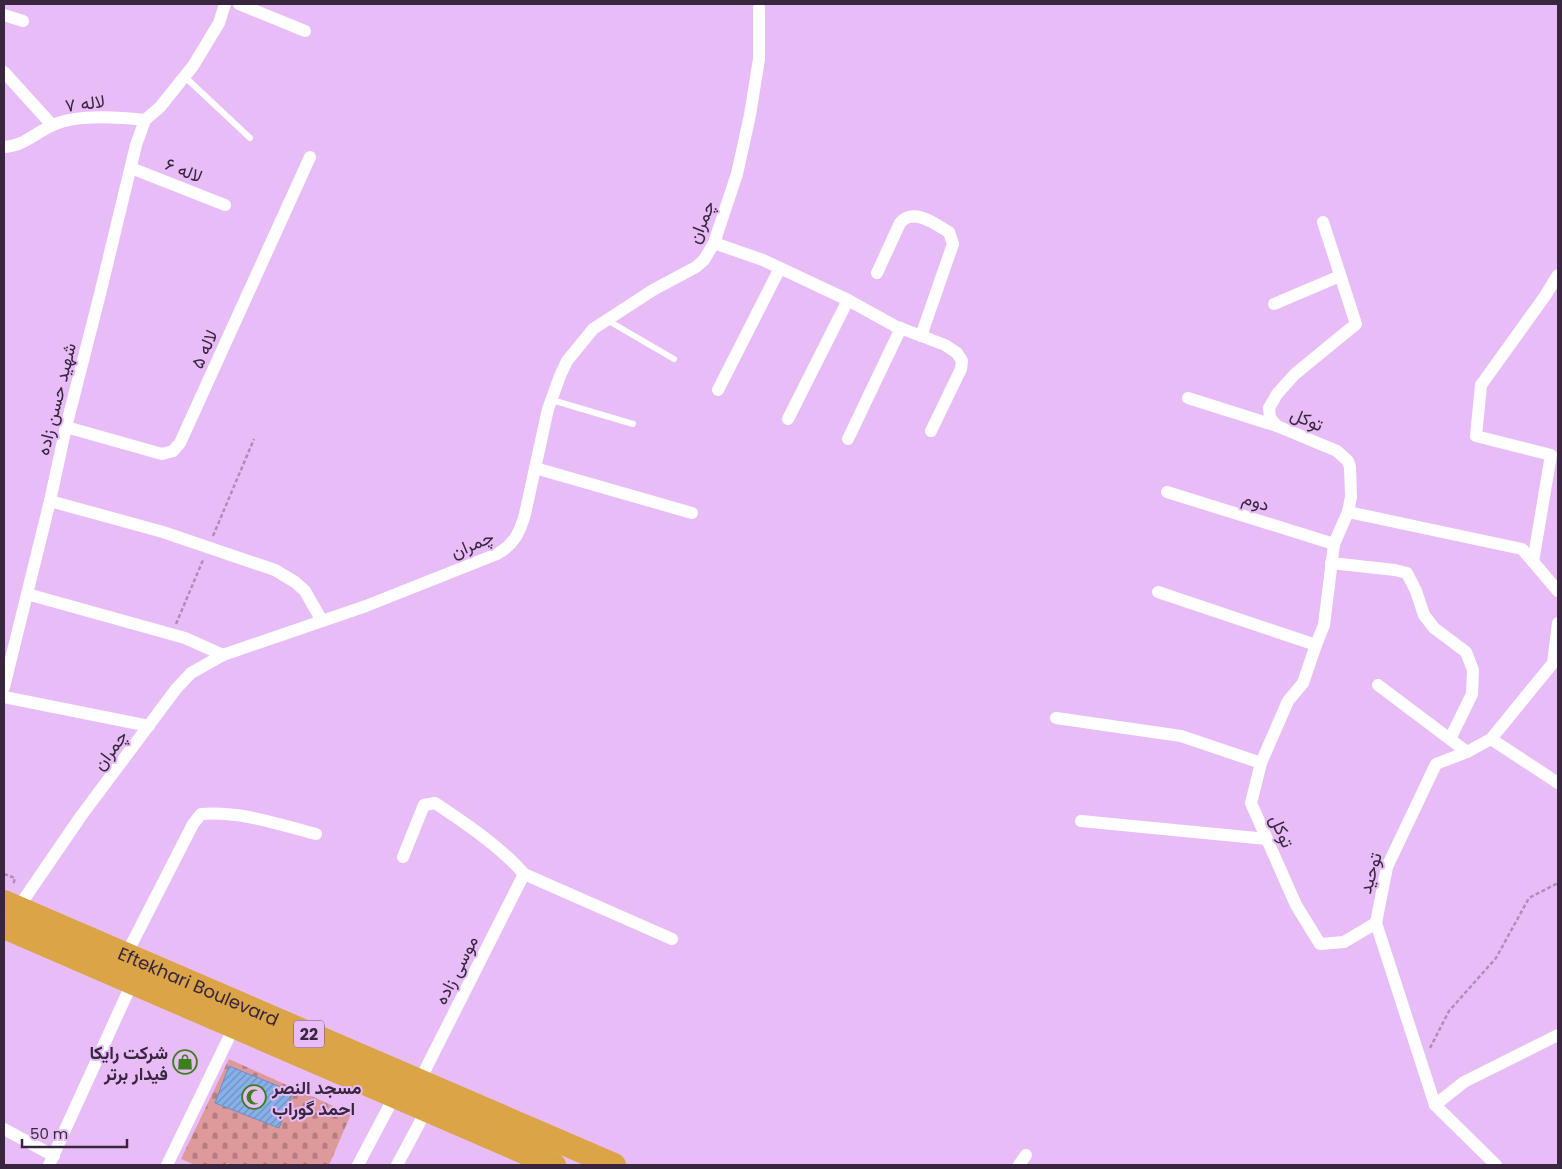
<svg xmlns="http://www.w3.org/2000/svg" width="1562" height="1169" font-family="Poppins,Vazirmatn,sans-serif">
<defs>
<pattern id="cemetery-stones" width="16" height="16" patternUnits="userSpaceOnUse" patternTransform="scale(1.25)"><rect width="16" height="16" fill="#de999b"/><path d="M2 7V4a2 2 0 0 1 4 0v3zM10 15v-3a2 2 0 0 1 4 0v3z" fill="#b57d80"/></pattern>
<pattern id="building-hatch" width="6" height="6" patternUnits="userSpaceOnUse" patternTransform="scale(1.25)"><rect width="6" height="6" fill="#88b0e9"/><path d="M-1 1l2-2M0 6l6-6M5 7l2-2" fill="none" stroke="#708fbe"/></pattern>
</defs>
<rect width="100%" height="100%" fill="#e8bdf7"/>
<polygon fill="url(#cemetery-stones)" points="229,1059 351,1114 329,1165 232,1165 227,1163 225,1165 195,1165 181,1159"/>
<polygon fill="url(#building-hatch)" stroke="#6a8fc5" points="229,1066 293,1092 279,1128 215,1103"/>
<g fill="none" stroke-linecap="round" stroke-linejoin="round">
<g stroke="#af8cbb" stroke-width="2.5" stroke-dasharray="4 2.5" stroke-linecap="butt">
<polyline points="213,536 254,439"/>
<polyline points="176,624 203,560"/>
<polyline points="4,874 15,878 13,885"/>
<polyline points="1430,1048 1449,1011 1496,958 1529,898 1558,883"/>
</g>
<g stroke="#fff" stroke-width="6">
<polyline points="185,77 250,138"/>
<polyline points="607,320 674,359"/>
<polyline points="552,400 633,424"/>
</g>
<g stroke="#fff" stroke-width="12">
<polyline points="239,4 305,31"/>
<polyline points="4,15 23,21"/>
<polyline points="4,72 52,125"/>
<path d="M4,147C24,146 35,133 53,125C77,114 119,117 145,120"/>
<polyline points="131,168 225,205"/>
<polyline points="714,243 763,260 848,300 895,326 945,345 957,353 962,361 961,369 931,431"/>
<path d="M877,273L900,223C913,207 935,224 949,232L953,244L921,336"/>
<polyline points="1274,304 1340,276"/>
<polyline points="718,390 780,268"/>
<polyline points="1188,398 1277,426"/>
<polyline points="788,419 848,300"/>
<polyline points="66,427 162,454 173,451 180,443 310,157"/>
<polyline points="848,439 901,328"/>
<polyline points="535,468 692,513"/>
<polyline points="1167,492 1334,544"/>
<polyline points="50,501 163,532 275,570 295,582 305,591 322,621"/>
<polyline points="1348,512 1522,549 1558,591"/>
<polyline points="1533,562 1551,455 1476,436 1481,385 1545,296 1558,275"/>
<polyline points="1331,563 1395,570 1407,573 1416,591 1424,615 1434,628 1466,652 1473,670 1472,694 1450,739"/>
<polyline points="1158,592 1316,645 1324,625 1334,544 1348,512 1351,497 1350,467 1348,461 1337,451 1277,426 1270,418 1269,408 1277,394 1295,374 1356,324 1323,222"/>
<polyline points="27,594 185,638 223,655"/>
<polyline points="1316,645 1303,683 1288,701 1261,763 1251,803 1296,905 1320,944 1344,942 1376,923"/>
<polyline points="1378,685 1467,752"/>
<polyline points="4,687 50,501 66,427 100,294 136,145 145,120 160,107 193,66 219,23 225,4"/>
<polyline points="4,697 149,726"/>
<polyline points="1056,718 1181,736 1261,763"/>
<polyline points="1491,739 1558,783"/>
<polyline points="1081,821 1267,839"/>
<path d="M403,857L424,805L435,803C465,823 501,847 524,874L672,939"/>
<path d="M18,908L81,816L176,689L191,673L223,655L366,606L497,554C514,545 520,532 525,514L548,409L560,376L567,361L593,329L653,290L696,267L704,260L714,243L737,174L750,115L759,59V8"/>
<path d="M126,955L193,824L201,814C241,811 278,824 316,834"/>
<polyline points="419,1082 524,874"/>
<polyline points="1435,1105 1464,1082 1558,1035"/>
<polyline points="4,1129 54,1156"/>
<polyline points="49,1165 132,983"/>
<polyline points="167,1165 234,1027"/>
<polyline points="358,1165 394,1097"/>
<polyline points="397,1165 426,1111"/>
<polyline points="1019,1165 1026,1155"/>
<polyline points="1496,1165 1435,1105 1376,923 1387,867 1436,764 1467,752 1491,739 1553,663 1558,623"/>
</g>
<g stroke="#dba447" stroke-width="24">
<path id="s1" d="M4,902L614,1165"/>
<polyline points="4,927 554,1165"/>
</g>
</g>
<defs>
<g id="shop-ring" transform="scale(1.25)"><circle r="9.5" fill="#e8bdf7" stroke="#3d7e1d" stroke-width="1.5"/><path d="M-5-2.5h2.3a2.7 3.5 0 0 1 5.4 0H5L5.5 6h-11ZM-1.5-2.5h3a1.5 2.3 0 0 0-3 0Z" fill="#3d7e1d"/></g>
<g id="mosque-ring" transform="scale(1.25)"><circle r="9.5" fill="#e8bdf7" stroke="#3d7e1d" stroke-width="1.5"/><path d="M3.5-4.9A6 6 0 1 0 3.5 4.9A5 5 0 1 1 3.5-4.9Z" fill="#3d7e1d"/></g>
</defs>
<g fill-rule="evenodd">
<use href="#shop-ring" x="185" y="1062"/>
<use href="#mosque-ring" x="254" y="1097"/>
</g>
<g text-anchor="middle" dominant-baseline="central" stroke-width="4" stroke-linejoin="round" paint-order="stroke">
<rect fill="#e8bdf7" stroke="#6c5375" stroke-width="1" x="294" y="1020.5" width="30" height="27" rx="4"/>
<g font-size="16" font-weight="bold" fill="#37263d">
<text x="309" y="1034">22</text>
</g>
<g font-size="18" fill="#37263d" stroke="#e8bdf7">
<text transform="translate(85 103) rotate(-7)">لاله ۷</text>
<text transform="translate(184 170) rotate(22)">لاله ۶</text>
<text transform="translate(701 222) rotate(-68)">چمران</text>
<text transform="translate(204 349) rotate(-66)">لاله ۵</text>
<text transform="translate(56 399) rotate(-76)">شهید حسن زاده</text>
<text transform="translate(1307 419) rotate(23)">توکل</text>
<text transform="translate(1256 501) rotate(18)">دوم</text>
<text transform="translate(472 544) rotate(-23)">چمران</text>
<text transform="translate(110 750) rotate(-53)">چمران</text>
<text transform="translate(1282 831) rotate(66)">توکل</text>
<text transform="translate(1370 873) rotate(-74)">توحید</text>
<text transform="translate(456 970) rotate(-63)">موسی زاده</text>
<text stroke="none"><textPath href="#s1" startOffset="212">Eftekhari Boulevard</textPath></text>
</g>
<g font-size="18" font-weight="bold" fill="#37263d" stroke="#e8bdf7" text-anchor="end">
<text x="168" y="1052">شرکت رایکا<tspan x="168" dy="21">فیدار برتر</tspan></text>
<text x="272" y="1087" text-anchor="start">مسجد النصر<tspan x="272" dy="21">احمد گوراب</tspan></text>
</g>
</g>
<rect width="1562" height="1169" fill="none" stroke="#37263d" stroke-width="10"/>
<path d="M22 1139v8h105v-8" fill="none" stroke="#37263d" stroke-width="2.5"/>
<text x="30" y="1139" font-size="15" fill="#37263d" stroke="#e8bdf7" stroke-width="4" paint-order="stroke">50 m</text>
</svg>
